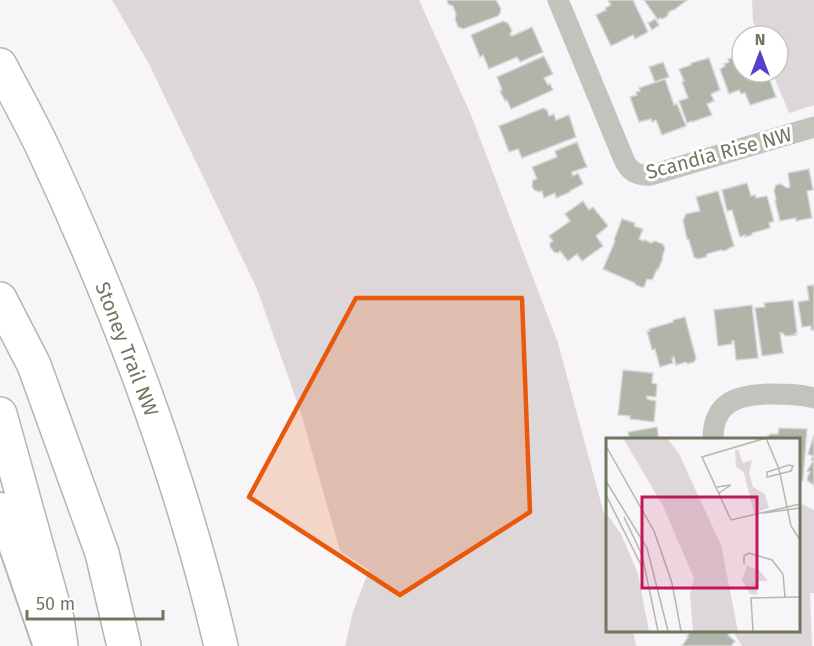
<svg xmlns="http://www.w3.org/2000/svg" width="814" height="646" font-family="'Fira Sans',sans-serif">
<rect width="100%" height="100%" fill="#f7f5f7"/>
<g fill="#ded7da">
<polygon points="112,0 419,0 471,115 558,343 607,525 607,630 633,630 636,646 345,646 353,612 369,570 340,551 301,413 257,289 148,62"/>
<polygon points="752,0 814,0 814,105 789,113 772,72 778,72 778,36 758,36 753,21"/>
<polygon points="798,504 802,504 814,510 814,593 810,593 812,646 742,646 732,630 798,630"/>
</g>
<g fill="#b0b4a9" stroke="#d9d7d9" stroke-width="1.5">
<polygon points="447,0 496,0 501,9 500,13 498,16 463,29 458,27 455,19 456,14 453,6 448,4"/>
<polygon points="608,0 633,0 648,32 635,39 633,35 611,46 596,15 606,10 605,8 611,5"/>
<polygon points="644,0 687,0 674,10 672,10 668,13 668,15 663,19 660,18 658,20"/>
<polygon points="655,19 659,25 652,30 648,23"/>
<polygon points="503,21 508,23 512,31 510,34 512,36 532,27 543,52 520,62 517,57 489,69 483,55 480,57 471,35"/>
<polygon points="742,54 742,72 761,72 763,77 768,75 776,97 750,105 745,93 741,94 739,90 729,94 720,69 725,66 724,64 729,62 728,59"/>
<polygon points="544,56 553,74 544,78 548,85 550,84 553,90 511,109 507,100 505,101 500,91 502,90 497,77"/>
<polygon points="709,58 720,90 711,94 714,101 707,104 712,115 692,122 692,121 687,123 679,101 688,98 682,82 684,81 679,69 691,65 691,63"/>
<polygon points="663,62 669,77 655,82 649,67"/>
<polygon points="665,79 674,105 677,104 686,126 662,135 656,120 652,122 651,119 639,122 630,97 637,95 636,92 640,91 639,88"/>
<polygon points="543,108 547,110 549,116 554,114 556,120 569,115 576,137 522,158 518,149 509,152 499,126"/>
<polygon points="577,142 587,167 572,172 573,176 578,173 583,184 570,191 570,192 556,198 555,193 544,198 542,191 539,192 534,190 532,186 533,180 537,179 532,167 557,157 555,151"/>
<polygon points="809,169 813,190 807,191 812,218 796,221 796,218 780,221 775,201 776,200 774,190 776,185 781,184 787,188 790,187 788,173"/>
<polygon points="747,183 751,196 755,195 756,198 767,196 774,221 769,223 770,228 752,233 752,235 745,237 745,235 740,237 732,210 727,211 722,190"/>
<polygon points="718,191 734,246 724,251 721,250 707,254 706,257 698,259 694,257 689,240 687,239 683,220 686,214 700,211 696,197"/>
<polygon points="583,201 589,210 593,207 608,226 596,236 603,246 582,261 577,254 568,261 560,251 558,253 554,252 550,247 550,243 553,241 549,236 570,221 565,214"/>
<polygon points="622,219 635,223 634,226 643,229 639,239 644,241 645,240 651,243 655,241 663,244 665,249 662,257 663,258 658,270 657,269 652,280 647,279 644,287 641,287 636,285 635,283 603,269 615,241 614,240"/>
<polygon points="814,285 814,330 811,330 811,326 802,327 798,302 809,300 807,286"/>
<polygon points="793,300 797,333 795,333 796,335 785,336 783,333 780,333 783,353 762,356 755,308 765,307 764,303"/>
<polygon points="752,305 758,358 736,360 734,341 732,341 732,344 718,346 714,310"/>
<polygon points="685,317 696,358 694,362 688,364 686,362 676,365 674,357 672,358 673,363 660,367 655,349 652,350 647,331 650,331 649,329 673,322 673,320"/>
<polygon points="623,370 653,373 652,383 657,384 656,397 647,396 647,399 656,401 654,422 630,419 630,416 618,415"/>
<polygon points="657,427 659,439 618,439 629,437 628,432"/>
<polygon points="779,428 807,429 803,480 798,484 798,439 768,439 768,436 771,434 778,434"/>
<polygon points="814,435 814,485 808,481 807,478 810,472 807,471 813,461 811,460 813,456 808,454"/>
<polygon points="692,630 726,630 730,633 728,635 735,641 731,646 682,646 688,637 687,636"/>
</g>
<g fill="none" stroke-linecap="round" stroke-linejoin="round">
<g stroke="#b5b9af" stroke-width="32">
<polyline id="secondary" points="0,507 48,646"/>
</g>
<g stroke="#b3b6af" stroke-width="36">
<g id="highway">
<path d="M0,65C14,92 29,119 42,146C117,306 181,474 221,646"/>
<polyline points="0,299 34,365 102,553 124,646"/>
<polyline points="0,414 57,619 61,646"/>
</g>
</g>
<g stroke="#c1c4bd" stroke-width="21">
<path d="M558,0L625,162C631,173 639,176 651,175L814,127"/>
<path d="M713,439C713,401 739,394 771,394C786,394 800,394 814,398"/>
</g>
<use href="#secondary" stroke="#fff" stroke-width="28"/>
<use href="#highway" stroke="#fff" stroke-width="33"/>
</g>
<path fill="#e8590c" fill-opacity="0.2" stroke="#e8590c" stroke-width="4.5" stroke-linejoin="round" d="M356,298H522L530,512L400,595L249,497Z"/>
<g text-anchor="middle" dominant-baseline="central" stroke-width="6" stroke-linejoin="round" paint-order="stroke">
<g font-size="20" fill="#6f7761" stroke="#fff">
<text transform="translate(719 153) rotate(-15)">Scandia Rise NW</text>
<text transform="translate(127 349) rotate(69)">Stoney Trail NW</text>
</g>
</g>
<g transform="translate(606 438)">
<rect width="194" height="194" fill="#f7f5f7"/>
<path d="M17,0H61L73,16L115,107L132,193H87L84,156L88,140L57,68ZM132,11L137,25L146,22L143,35L147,49L159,56L163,70L148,75L138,35L130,28L129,13ZM0,75L15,96L32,136L43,193H0ZM141,128L153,132L162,143H151V157L144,156L136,142Z" fill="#ded7da"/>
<path fill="none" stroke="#b5b8ae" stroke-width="1.5" d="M160,0L96,19L125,82L194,66M160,0L173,31L185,88L194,102M0,8L48,93L66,145L75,193M183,27L187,28L185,33L161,39V34ZM0,43L41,110L62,193M111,49L125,47L113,55M0,57L35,127M157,75L194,70M18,79L36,117L52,193M138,126V118L143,115L166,122L177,136L179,159M147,193L145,160L194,159"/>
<path fill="#c2185b" fill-opacity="0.15" stroke="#c2185b" stroke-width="3" d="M36,59H151V150H36Z"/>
<rect width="194" height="194" fill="none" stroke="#6f7761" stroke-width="3"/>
</g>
<g transform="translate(760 54)"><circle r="28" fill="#ffffff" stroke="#c5c9c0" stroke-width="1.5"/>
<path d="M0-4.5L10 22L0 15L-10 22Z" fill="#5640cd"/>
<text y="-9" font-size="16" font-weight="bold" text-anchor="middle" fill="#6f7761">N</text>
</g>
<path d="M27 610v9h136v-9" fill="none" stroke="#6f7761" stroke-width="3"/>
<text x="36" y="610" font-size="18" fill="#6f7761" stroke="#ffffff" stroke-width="4.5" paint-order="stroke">50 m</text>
</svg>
